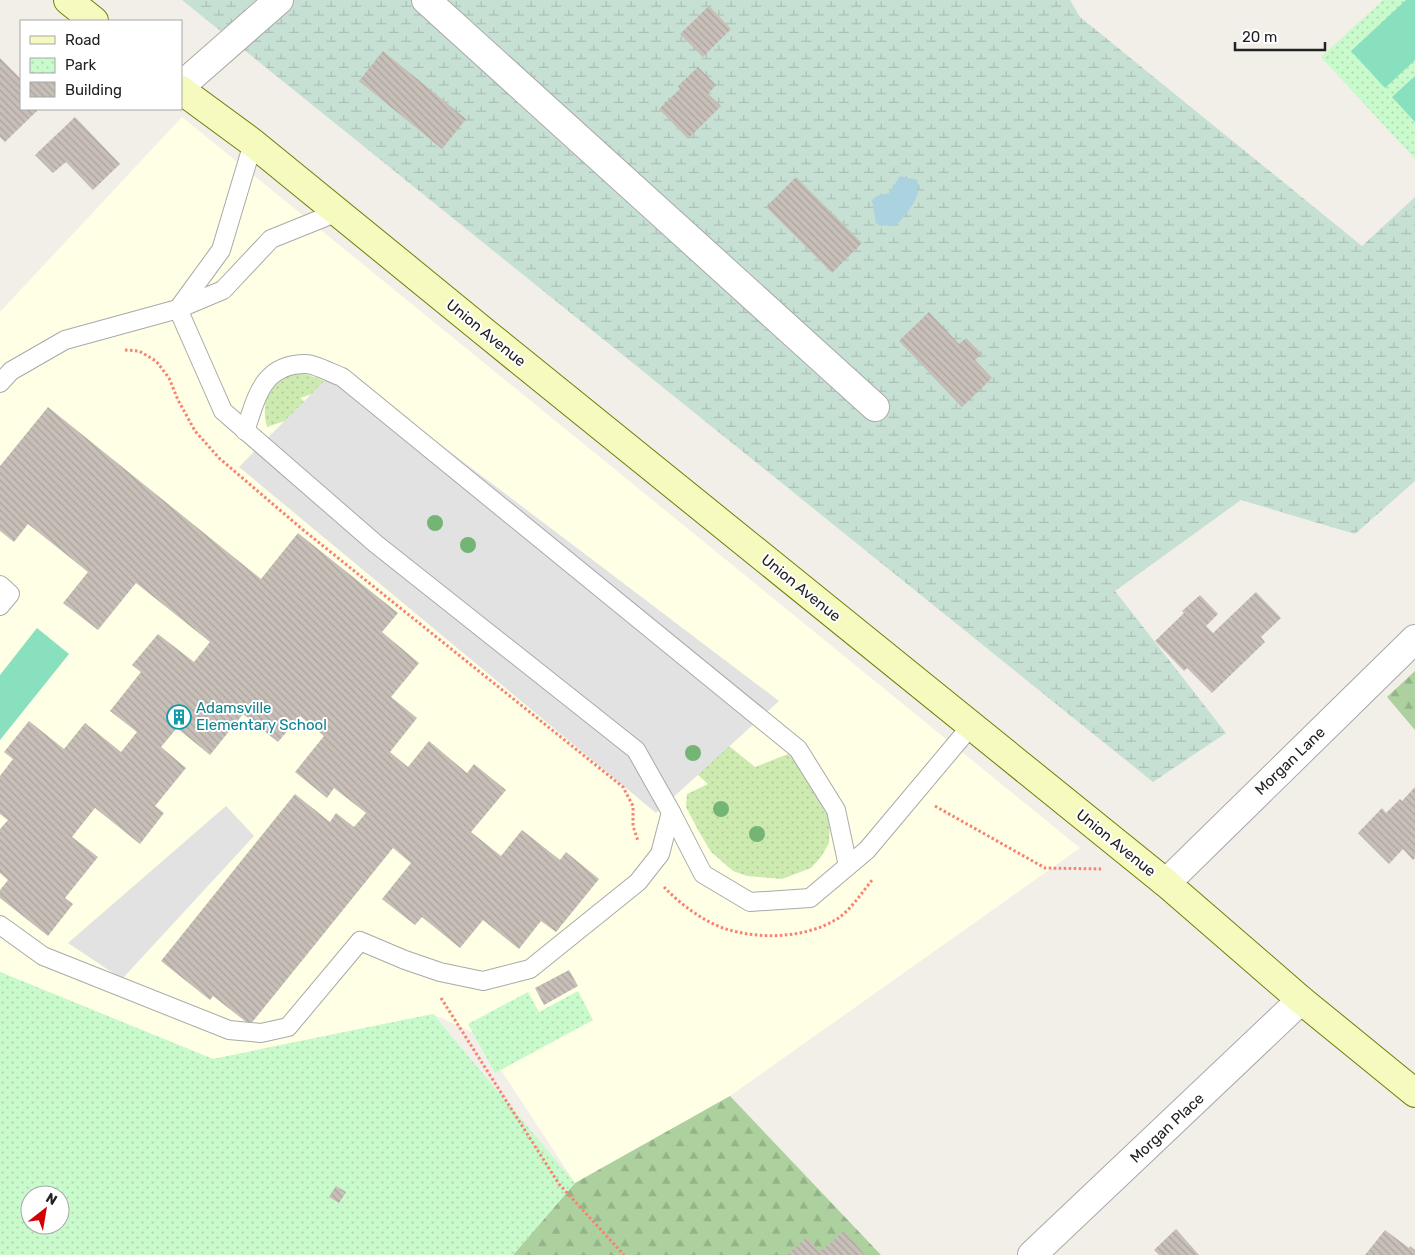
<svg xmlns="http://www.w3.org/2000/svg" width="1415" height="1255" font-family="Rubik,sans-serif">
<defs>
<pattern id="grass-dots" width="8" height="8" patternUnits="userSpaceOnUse" patternTransform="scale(1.25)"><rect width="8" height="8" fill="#cdebb0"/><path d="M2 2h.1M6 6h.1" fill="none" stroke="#b0c997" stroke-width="1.8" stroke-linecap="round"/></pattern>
<pattern id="forest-firs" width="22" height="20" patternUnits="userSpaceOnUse" patternTransform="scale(1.25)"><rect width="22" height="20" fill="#add19e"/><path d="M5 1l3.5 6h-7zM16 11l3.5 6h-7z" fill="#95b388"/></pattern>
<pattern id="wetland-marsh" width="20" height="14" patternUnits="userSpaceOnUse" patternTransform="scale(1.25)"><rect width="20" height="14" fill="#c6e0d4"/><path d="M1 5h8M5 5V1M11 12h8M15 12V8" fill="none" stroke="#aac0b6"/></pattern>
<pattern id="park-dots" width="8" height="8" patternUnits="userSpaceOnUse" patternTransform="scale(1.25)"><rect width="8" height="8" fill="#c8facc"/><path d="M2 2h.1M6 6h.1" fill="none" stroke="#acd6af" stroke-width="1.8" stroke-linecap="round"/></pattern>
<pattern id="building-back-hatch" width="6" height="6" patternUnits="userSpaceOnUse" patternTransform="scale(1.25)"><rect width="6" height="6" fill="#c7bfb8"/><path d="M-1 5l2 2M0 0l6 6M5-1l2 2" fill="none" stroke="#aba49e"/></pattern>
</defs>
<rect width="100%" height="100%" fill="#f2efe9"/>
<polygon fill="#ffffe5" points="182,117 1080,848 730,1096 575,1183 478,1035 433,1014 213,1059 0,972 0,312"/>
<path fill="url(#grass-dots)" d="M296,373C311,374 321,379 334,387L300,398L755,767L788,754L795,760L826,804L830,820L829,843L821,857L811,868L782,879L747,876L733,871L711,852L698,830L686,807L687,794L708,784L299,416L267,427C260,400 270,382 296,373Z"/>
<g fill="url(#forest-firs)">
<polygon points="1415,671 1415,730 1387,697"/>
<polygon points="730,1096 881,1255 513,1255 575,1183"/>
</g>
<polygon fill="url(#wetland-marsh)" points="182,0 1070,0 1080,17 1362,246 1415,197 1415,481 1355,534 1241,500 1115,591 1226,733 1153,782"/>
<g fill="url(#park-dots)" fill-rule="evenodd">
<polygon points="1383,0 1415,0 1415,159 1321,57"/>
<path d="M0,972L213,1059L433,1014L575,1183L513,1255H0ZM30,1195H60V1225H30Z"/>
<polygon points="578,991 593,1020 495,1073 468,1024 528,992 539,1012"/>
</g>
<g fill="#88e0be">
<polygon points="1406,0 1415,0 1415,60 1385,88 1351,51"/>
<polygon points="1415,76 1415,122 1392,97"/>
<polygon points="37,628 69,654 0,740 0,675"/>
</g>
<g fill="#e2e2e2">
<polygon points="338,367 779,701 656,813 239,467"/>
<polygon points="226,806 254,836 122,979 68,943"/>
</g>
<path fill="#aad3df" d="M900,176L917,180C923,197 907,212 897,225L880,226L876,223L872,200L877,196L889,193Z"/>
<g fill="url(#building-back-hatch)">
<polygon points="709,6 731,29 703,57 680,34"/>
<polygon points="383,51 466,119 442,149 359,81"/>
<polygon points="0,58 21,79 21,109 39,109 5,142 0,137"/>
<polygon points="698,67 716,85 708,94 721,106 688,139 659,109 680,89 678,86"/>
<polygon points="75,117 120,164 93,190 66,162 53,173 35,155"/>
<polygon points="796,177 862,243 832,273 766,207"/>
<polygon points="929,312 959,344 966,338 982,354 975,360 992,378 962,407 899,341"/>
<polygon points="48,407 261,579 298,533 398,613 382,632 419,663 391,697 417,718 390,752 408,767 429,741 467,773 474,764 506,790 471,832 501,856 522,830 560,860 566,852 599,879 556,932 541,921 519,949 483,920 460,948 422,917 415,925 382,899 411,863 393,848 250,1025 213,996 210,1000 161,961 295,794 330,822 336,813 354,827 366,813 334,788 327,798 295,772 324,736 300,716 278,742 243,714 210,755 177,728 161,747 186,768 155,806 164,813 140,844 95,808 72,837 98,857 65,898 73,904 48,936 0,898 0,890 8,880 0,873 0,829 8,820 0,814 0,776 13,759 4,752 29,721 64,749 85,723 121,752 137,732 110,711 141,672 132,665 158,634 194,662 210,642 136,583 98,630 63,603 88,572 28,524 14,542 0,531 0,466"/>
<polygon points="1256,592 1281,618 1261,637 1265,642 1212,693 1187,668 1184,671 1155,641 1184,613 1182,611 1200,595 1218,614 1206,626 1213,633"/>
<polygon points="1415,787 1415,858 1413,860 1403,849 1389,864 1358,833 1382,808 1386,813 1400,799 1402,801"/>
<polygon points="569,970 578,986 544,1005 535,988"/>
<polygon points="336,1186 346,1192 339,1203 329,1197"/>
<polygon points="1176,1229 1199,1255 1159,1255 1154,1250"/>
<polygon points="1385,1230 1409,1248 1410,1246 1415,1250 1415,1255 1365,1255"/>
<polygon points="844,1231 865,1255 787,1255 807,1237 820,1252"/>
</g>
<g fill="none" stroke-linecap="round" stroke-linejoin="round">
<g stroke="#a9a9a9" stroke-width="20">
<g id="lane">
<polyline points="178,309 223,411 376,544 636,750 671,812 703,874 750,902 810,898 867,850 971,726"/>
<polyline points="178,309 221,250 253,143"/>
<polyline points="0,383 11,371 65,340 178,309 223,290 271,239 338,212"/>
<path d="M245,431C257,397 262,364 306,364C315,364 333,374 342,377L798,749L836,810L848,866"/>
<polyline points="0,585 10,594 0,606"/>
<polyline points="0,925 43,956 229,1030 261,1033 288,1027 360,941 405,960 440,972 483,981 530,969 638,882 660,854 671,812"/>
</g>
</g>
<g stroke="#a9a9a9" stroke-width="30">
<g id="street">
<polyline points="426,0 875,407"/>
<polyline points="181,86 279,0"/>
<polyline points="1166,883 1415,639"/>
<polyline points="1032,1255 1301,1000"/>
</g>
</g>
<g stroke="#707d05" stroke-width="30">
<g id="secondary">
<polyline points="68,0 94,21"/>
<polyline points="181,90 253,143 487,334 1166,883 1301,1000 1415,1093"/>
</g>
</g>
<g stroke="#fa8072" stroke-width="3" stroke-dasharray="2.5 2.5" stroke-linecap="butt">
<polyline points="125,350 139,351 156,361 169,378 178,400 195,431 219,458 302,529 623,787 633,806 633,826 638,841"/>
<polyline points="935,806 1045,868 1101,869"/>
<path d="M664,887C680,904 704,922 726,929C761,940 806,938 837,919C851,910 862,892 873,879"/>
<polyline points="441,998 559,1184 624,1255"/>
</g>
<use href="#lane" stroke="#fff" stroke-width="18"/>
<use href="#street" stroke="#fff" stroke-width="28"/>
<use href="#secondary" stroke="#f7fabf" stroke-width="28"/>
</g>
<g fill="#74b475">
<circle cx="435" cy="523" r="8"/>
<circle cx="468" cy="545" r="8"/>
<circle cx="693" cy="753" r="8"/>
<circle cx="721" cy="809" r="8"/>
<circle cx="757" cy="834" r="8"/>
</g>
<defs>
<g id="building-ring" transform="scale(1.25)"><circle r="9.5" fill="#fff" stroke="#0f9aa8" stroke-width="1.5"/><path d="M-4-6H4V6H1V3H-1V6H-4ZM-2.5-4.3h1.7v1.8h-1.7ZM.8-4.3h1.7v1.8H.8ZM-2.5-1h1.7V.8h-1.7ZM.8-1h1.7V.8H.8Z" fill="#0f9aa8"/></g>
</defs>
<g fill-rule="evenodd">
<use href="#building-ring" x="179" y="717"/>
</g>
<g text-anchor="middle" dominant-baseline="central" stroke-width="4" stroke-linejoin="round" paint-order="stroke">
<g font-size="15" fill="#222" stroke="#fff">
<text transform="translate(486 333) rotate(39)">Union Avenue</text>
<text transform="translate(801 588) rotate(39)">Union Avenue</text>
<text transform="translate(1290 761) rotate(-44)">Morgan Lane</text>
<text transform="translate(1116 843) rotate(39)">Union Avenue</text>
<text transform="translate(1167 1128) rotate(-43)">Morgan Place</text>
</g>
<g font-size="15" fill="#0d838f" stroke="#fff" text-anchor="start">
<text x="196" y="708">Adamsville<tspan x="196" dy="17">Elementary School</tspan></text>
</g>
</g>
<rect x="20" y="20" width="162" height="90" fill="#ffffff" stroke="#a7a7a7"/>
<rect x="30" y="36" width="25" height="8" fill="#f7fabf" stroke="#a7a7a7"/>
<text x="65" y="45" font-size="15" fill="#222222">Road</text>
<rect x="30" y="58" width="25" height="15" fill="url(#park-dots)" stroke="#a7a7a7"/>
<text x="65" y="70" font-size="15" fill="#222222">Park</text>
<rect x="30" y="82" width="25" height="15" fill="url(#building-back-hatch)" stroke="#a7a7a7"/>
<text x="65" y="95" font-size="15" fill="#222222">Building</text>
<g transform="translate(45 1210) rotate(31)"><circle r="24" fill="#ffffff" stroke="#a7a7a7"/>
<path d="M0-4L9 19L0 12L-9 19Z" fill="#d40000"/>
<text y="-8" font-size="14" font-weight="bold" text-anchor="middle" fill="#222222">N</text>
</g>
<path d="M1235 42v8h90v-8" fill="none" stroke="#222222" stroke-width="2.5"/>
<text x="1242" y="42" font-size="15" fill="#222222" stroke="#ffffff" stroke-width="4" paint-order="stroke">20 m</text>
</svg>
